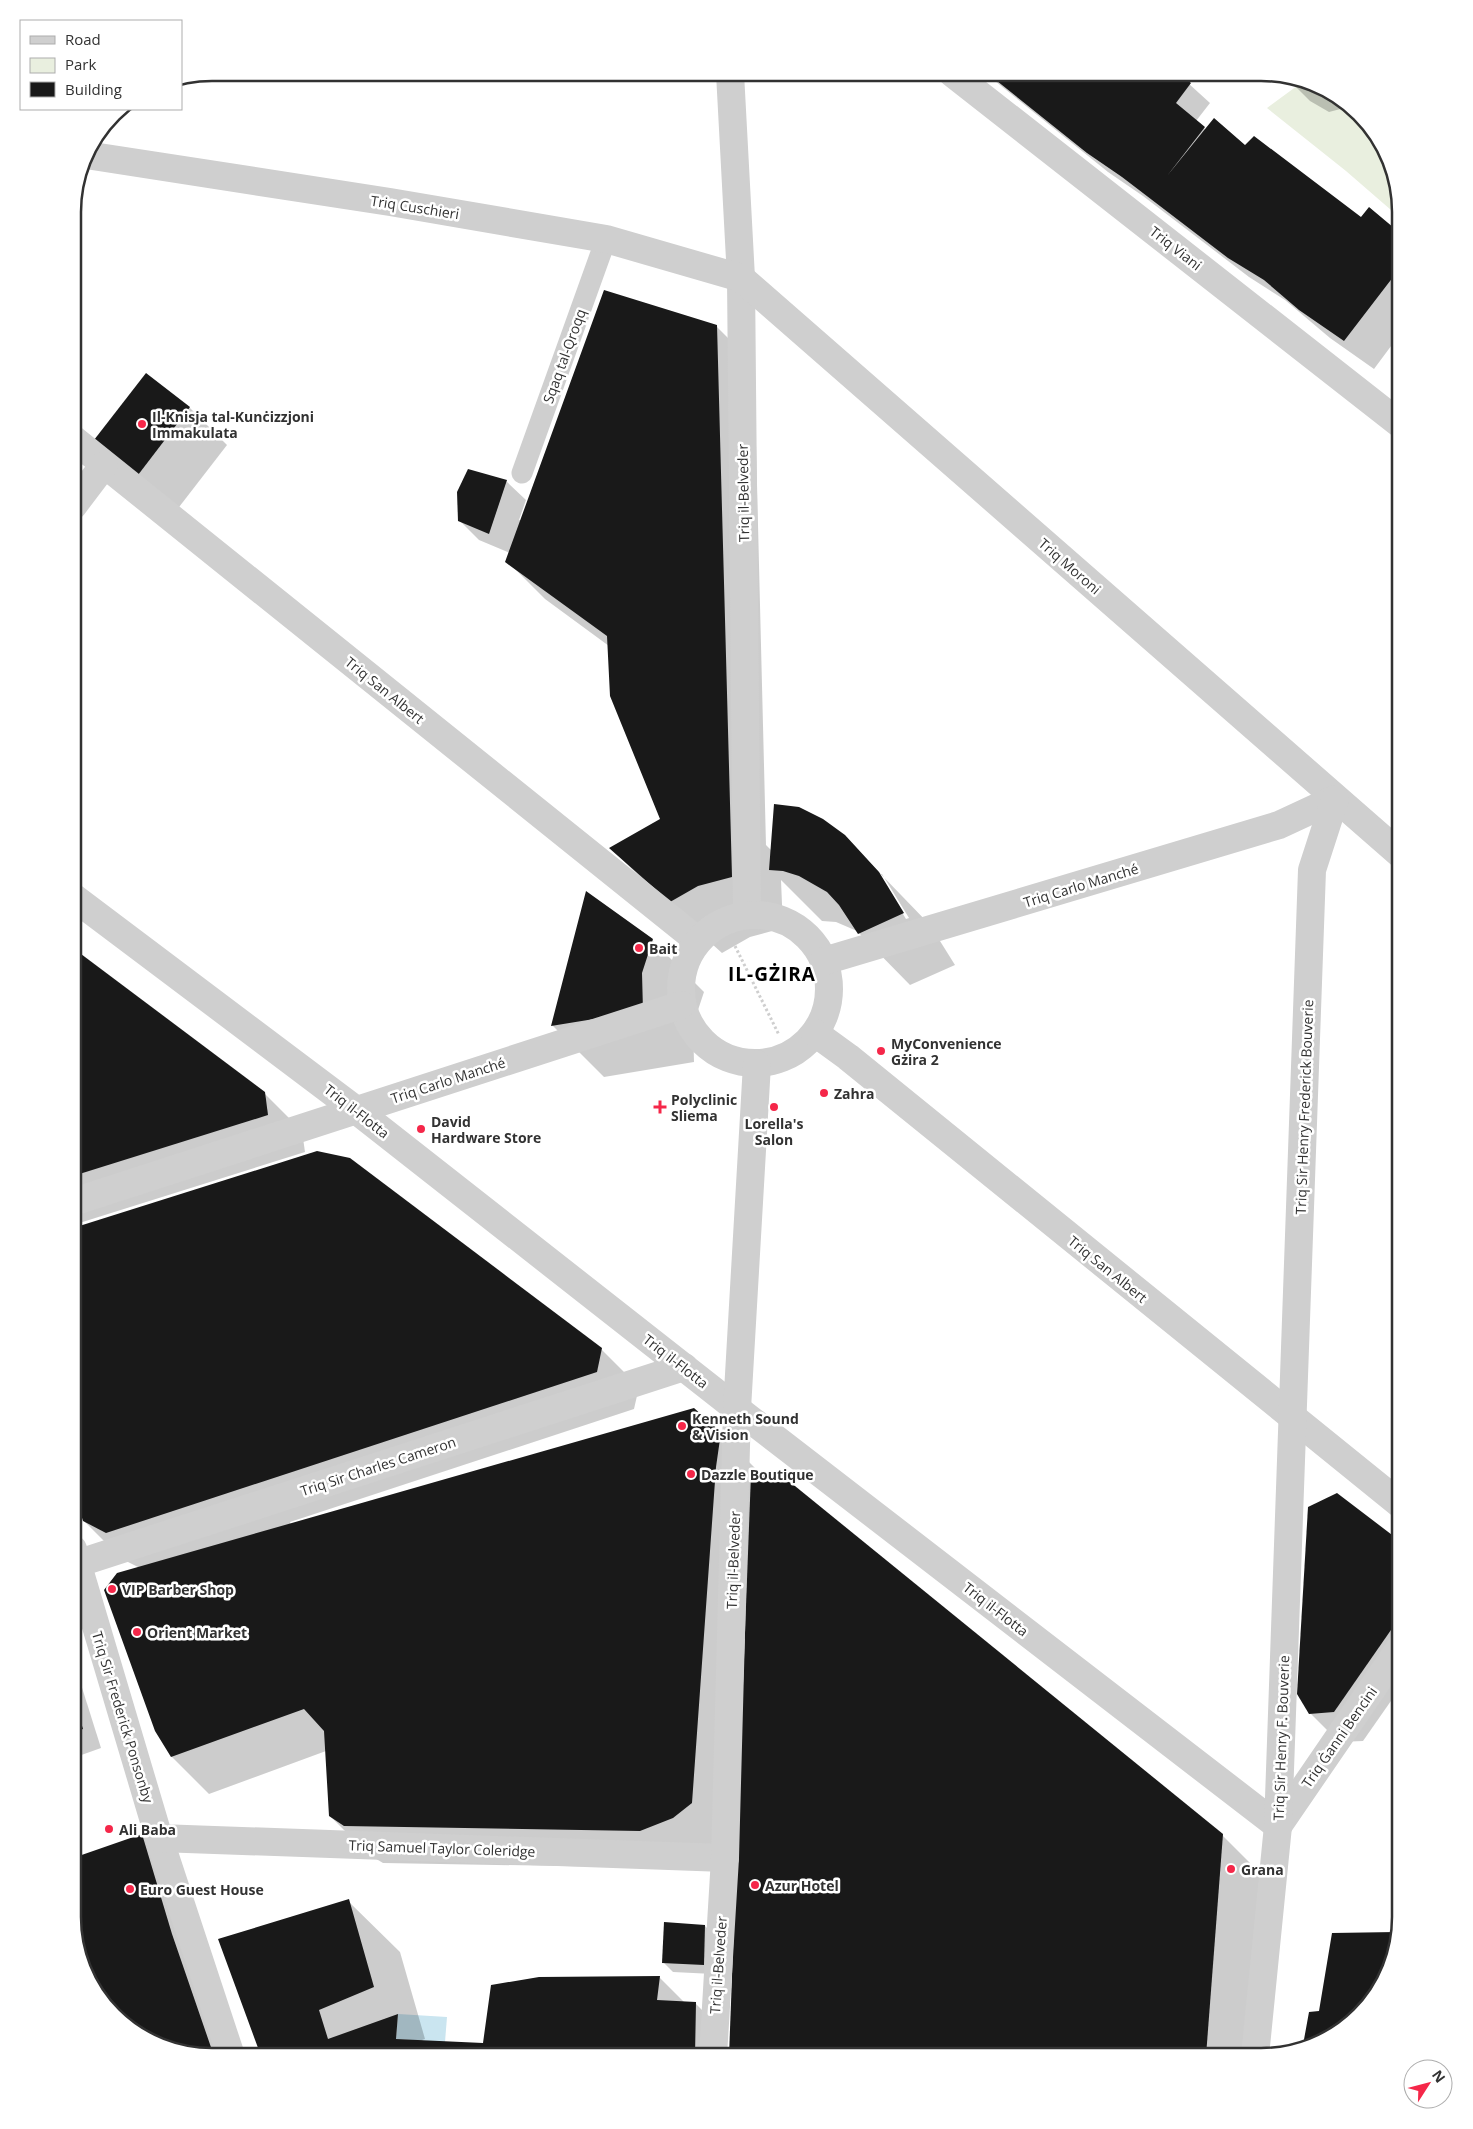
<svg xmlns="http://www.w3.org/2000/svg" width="1473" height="2129" font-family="'Open Sans',sans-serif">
<rect width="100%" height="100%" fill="#fff"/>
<polygon fill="#e9efdf" points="1301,83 1338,96 1382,143 1399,205 1391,210 1346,171 1267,108"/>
<polygon fill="#cae5f0" points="398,2014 447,2017 445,2042 396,2039"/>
<g fill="#0003" fill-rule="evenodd">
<polygon points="985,73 1177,73 1210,103 1196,121 1206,130 1245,147 1360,218 1369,209 1400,235 1400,334 1374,369 1330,338 1285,300 1249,277 1143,196 1108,172"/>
<polygon points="1288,79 1338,96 1348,107 1329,112 1310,101"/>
<polygon points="73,223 82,232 73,272"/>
<path d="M716,326L754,364L766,845L772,851L844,836L930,925L955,965L910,985L857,931L836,922L822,921L781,880L783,928L750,937L722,953L662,899L611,848L661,819L609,646L545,599L507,561L510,553L479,540L459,520L506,481L526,500L519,520H522ZM879,874H882L909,918L906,919Z"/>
<polygon points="146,374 190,408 227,445 176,511 133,478"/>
<polygon points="587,894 652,940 704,992 693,1025 694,1062 604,1077 553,1026"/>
<polygon points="73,950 264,1093 302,1131 305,1152 73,1225"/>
<polygon points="317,1152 601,1349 639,1387 634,1409 290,1522 291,1525 720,1433 758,1471 757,1475 1222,1835 1260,1873 1246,2056 730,2056 746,1639 744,1639 729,1841 678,1868 383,1863 368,1854 330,1816 326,1751 209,1794 172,1757 140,1568 122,1559 84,1521 73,1484 73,1229"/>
<polygon points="1337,1494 1400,1542 1400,1688 1363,1741 1339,1742 1310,1713"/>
<polygon points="73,1659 101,1748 73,1758"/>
<polygon points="142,1835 170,1864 233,2056 203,2056 142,2038 91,1986 73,1917 73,1860"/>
<polygon points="348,1901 400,1952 425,2039 422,2040 424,2042 484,2044 659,1977 685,2003 695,2003 715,2023 714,2056 262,2056 251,2027"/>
<polygon points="705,1926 714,1935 713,1974 673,1972 663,1962"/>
</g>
<g fill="#191919">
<polygon points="987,73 1179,73 1191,83 1176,103 1205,127 1167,176 1214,118 1245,145 1254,136 1361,217 1369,207 1400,233 1400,268 1344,341 1299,310 1264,280 1228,258 1122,177 1087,153"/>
<polygon points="604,290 717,325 732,877 698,886 670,902 609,848 660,819 610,696 607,636 505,562"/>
<polygon points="146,373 190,407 138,475 94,440"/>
<polygon points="468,469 507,480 489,534 458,521 457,492"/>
<polygon points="774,804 799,807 823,819 845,835 879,872 904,913 858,934 839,905 827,892 799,876 783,871 769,870"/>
<polygon points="586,891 653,939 642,973 643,1011 551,1026"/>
<polygon points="73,948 265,1092 268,1115 73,1176"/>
<polygon points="317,1151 350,1158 602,1348 597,1372 106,1533 83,1521 73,1488 73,1228"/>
<polygon points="694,1408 721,1432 716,1467 692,1803 673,1818 640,1831 344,1826 329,1816 324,1731 304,1709 171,1757 155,1731 104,1590 117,1573"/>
<polygon points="779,1473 1223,1834 1206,2056 729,2056 751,1474"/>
<polygon points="1337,1493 1400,1541 1400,1617 1334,1712 1309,1714 1297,1694 1308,1507"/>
<polygon points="73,1698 83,1729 73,1732"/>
<polygon points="142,1834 172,1934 214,2056 203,2056 142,2038 91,1986 73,1917 73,1858"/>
<polygon points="349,1899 374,1987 319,2010 328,2039 398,2014 396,2039 483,2043 491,1985 539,1977 660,1976 657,2000 696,2002 695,2056 261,2056 218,1939"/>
<polygon points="664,1922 705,1925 704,1965 662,1963"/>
<polygon points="1396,1932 1382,1987 1330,2038 1303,2045 1309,2012 1319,2011 1332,1933"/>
</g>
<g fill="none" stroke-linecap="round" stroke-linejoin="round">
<polyline stroke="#cfcfcf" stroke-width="3" stroke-dasharray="2.5 2.5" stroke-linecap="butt" points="735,946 779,1035"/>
<polyline stroke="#cfcfcf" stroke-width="21" points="522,473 606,239"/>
<g stroke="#cfcfcf" stroke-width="28">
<polyline points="730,73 741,278 747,914"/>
<polyline points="952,73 1400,424"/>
<polyline points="86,155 390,202 606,239 741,278 1400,854"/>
<polyline points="73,439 697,940"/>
<polyline points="73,506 104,465"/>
<polyline points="73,897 356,1110 737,1409 1278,1826"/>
<circle cx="755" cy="989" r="74"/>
<polyline points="824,961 1279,825 1335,799"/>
<polyline points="815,1033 848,1057 1400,1504"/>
<polyline points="73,1202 681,1005"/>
<polyline points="73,1549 159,1838 231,2056"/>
<polyline points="73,1565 684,1367"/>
<polyline points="1278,1826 1400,1648"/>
<polyline points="159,1838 725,1858"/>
<polyline points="713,2056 725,1858 737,1409 757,1064"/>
<polyline points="1255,2056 1278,1826 1312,870 1335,799"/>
</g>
</g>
<g fill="#f52749" stroke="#fff" stroke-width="2">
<circle cx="142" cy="424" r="5"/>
<circle cx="639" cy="948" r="5"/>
<circle cx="881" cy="1051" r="5"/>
<circle cx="824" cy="1093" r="5"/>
<path d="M657.5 1099.5h5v5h5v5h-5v5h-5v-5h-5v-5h5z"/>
<circle cx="774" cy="1107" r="5"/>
<circle cx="421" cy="1129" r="5"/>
<circle cx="682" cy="1426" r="5"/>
<circle cx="691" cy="1474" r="5"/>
<circle cx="112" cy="1589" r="5"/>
<circle cx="137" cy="1632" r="5"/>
<circle cx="109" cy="1829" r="5"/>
<circle cx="1231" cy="1869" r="5"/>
<circle cx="755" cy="1885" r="5"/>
<circle cx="130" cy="1889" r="5"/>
</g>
<g text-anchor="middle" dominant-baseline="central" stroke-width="5" stroke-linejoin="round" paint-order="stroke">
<g font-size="14" fill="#323232" stroke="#fff">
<text transform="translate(415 207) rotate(9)">Triq Cuschieri</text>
<text transform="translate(1176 248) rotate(38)">Triq Viani</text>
<text transform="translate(564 356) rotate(-70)">Sqaq tal-Qroqq</text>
<text transform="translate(743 493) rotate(-91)">Triq il-Belveder</text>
<text transform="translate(1070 566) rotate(41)">Triq Moroni</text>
<text transform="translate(385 690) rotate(39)">Triq San Albert</text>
<text transform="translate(1081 885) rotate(-17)">Triq Carlo Manché</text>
<text transform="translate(448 1080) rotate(-18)">Triq Carlo Manché</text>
<text transform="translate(1304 1107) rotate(-88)">Triq Sir Henry Frederick Bouverie</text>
<text transform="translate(357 1111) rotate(38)">Triq il-Flotta</text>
<text transform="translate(1108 1269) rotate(39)">Triq San Albert</text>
<text transform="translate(676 1361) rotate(38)">Triq il-Flotta</text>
<text transform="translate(378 1466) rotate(-18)">Triq Sir Charles Cameron</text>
<text transform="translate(733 1560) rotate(-88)">Triq il-Belveder</text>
<text transform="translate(996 1609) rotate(38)">Triq il-Flotta</text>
<text transform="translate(123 1717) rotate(73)">Triq Sir Frederick Ponsonby</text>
<text transform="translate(1339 1737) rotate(-55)">Triq Ġanni Bencini</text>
<text transform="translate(1281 1738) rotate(-88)">Triq Sir Henry F. Bouverie</text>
<text transform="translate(442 1848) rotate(2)">Triq Samuel Taylor Coleridge</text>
<text transform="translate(718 1965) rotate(-86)">Triq il-Belveder</text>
</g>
<g font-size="14" font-weight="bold" fill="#323232" stroke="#fff" text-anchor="start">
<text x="152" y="416">Il-Knisja tal-Kunċizzjoni<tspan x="152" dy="16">Immakulata</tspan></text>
<text x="649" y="948">Bait</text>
<text x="891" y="1043">MyConvenience<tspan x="891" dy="16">Gżira 2</tspan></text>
<text x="834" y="1093">Zahra</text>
<text x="671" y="1099">Polyclinic<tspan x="671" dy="16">Sliema</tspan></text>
<text x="431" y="1121">David<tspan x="431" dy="16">Hardware Store</tspan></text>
<text x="774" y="1123" text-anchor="middle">Lorella's<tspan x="774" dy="16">Salon</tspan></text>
<text x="692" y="1418">Kenneth Sound<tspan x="692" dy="16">&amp; Vision</tspan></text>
<text x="701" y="1474">Dazzle Boutique</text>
<text x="122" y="1589">VIP Barber Shop</text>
<text x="147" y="1632">Orient Market</text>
<text x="119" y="1829">Ali Baba</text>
<text x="1241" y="1869">Grana</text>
<text x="765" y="1885">Azur Hotel</text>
<text x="140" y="1889">Euro Guest House</text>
</g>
<g font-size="19" font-weight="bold" letter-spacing="1" fill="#000" stroke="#fff">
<text x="772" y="974">IL-GŻIRA</text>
</g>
</g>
<path d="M0 0H1473V2129H0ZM212 81H1261A131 131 0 0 1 1392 212V1917A131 131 0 0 1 1261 2048H212A131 131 0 0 1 81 1917V212A131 131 0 0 1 212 81Z" fill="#fff" fill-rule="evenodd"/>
<path fill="none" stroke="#323232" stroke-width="2.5" d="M212 81H1261A131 131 0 0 1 1392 212V1917A131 131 0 0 1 1261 2048H212A131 131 0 0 1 81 1917V212A131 131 0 0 1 212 81Z"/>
<rect x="20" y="20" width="162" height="90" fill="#ffffff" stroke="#adadad"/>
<rect x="30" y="36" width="25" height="8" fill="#cfcfcf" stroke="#adadad"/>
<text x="65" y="45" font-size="15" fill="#323232">Road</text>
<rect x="30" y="58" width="25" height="15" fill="#e9efdf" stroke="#adadad"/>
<text x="65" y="70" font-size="15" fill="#323232">Park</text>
<rect x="30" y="82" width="25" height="15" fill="#191919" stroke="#adadad"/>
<text x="65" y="95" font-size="15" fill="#323232">Building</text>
<g transform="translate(1428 2084) rotate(54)"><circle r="24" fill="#ffffff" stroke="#adadad"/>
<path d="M0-4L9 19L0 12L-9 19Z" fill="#f52749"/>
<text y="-8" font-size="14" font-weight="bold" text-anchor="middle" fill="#323232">N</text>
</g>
</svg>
